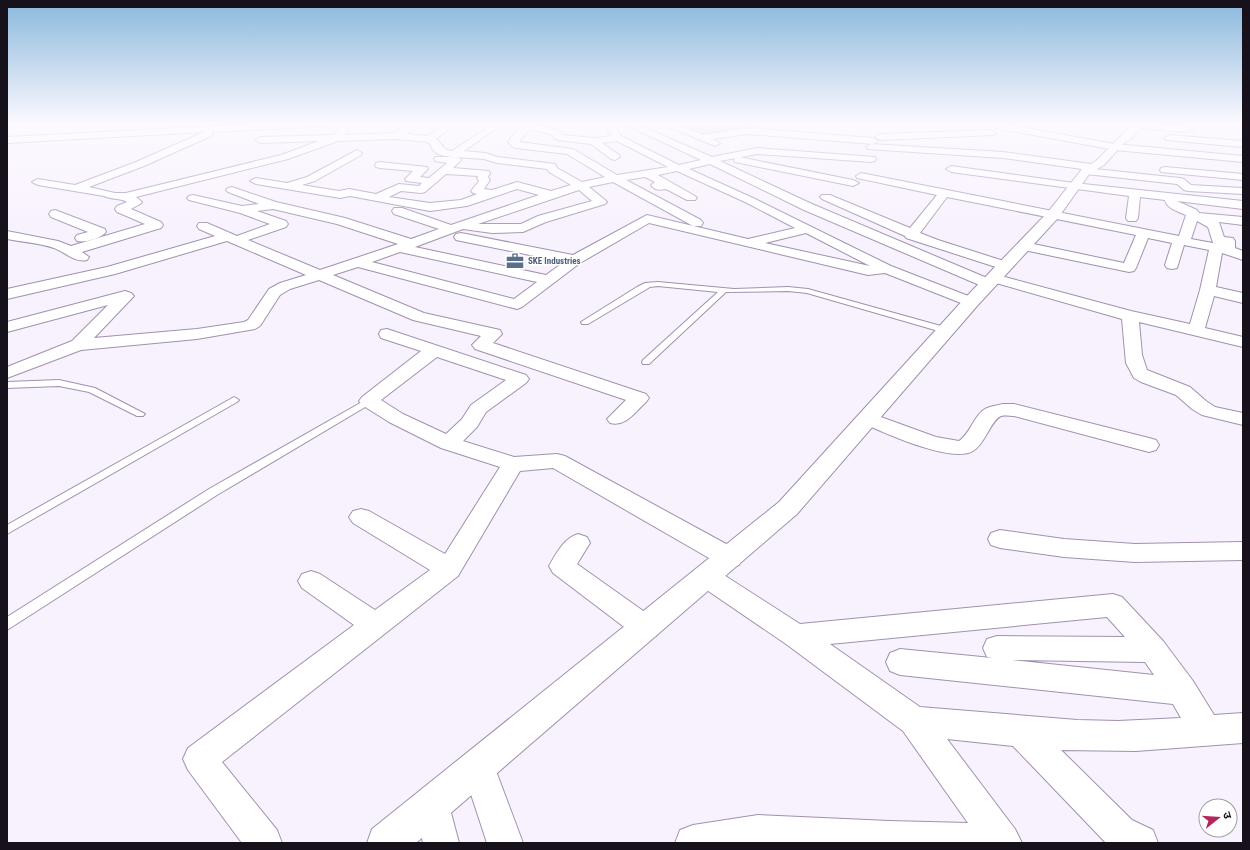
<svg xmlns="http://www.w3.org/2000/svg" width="1250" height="850" font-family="'Roboto Condensed','Noto Sans Devanagari',sans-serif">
<rect width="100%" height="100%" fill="#f8f1fe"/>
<polygon fill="#b4d0bc" points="714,123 755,123 758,130 703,137 675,126"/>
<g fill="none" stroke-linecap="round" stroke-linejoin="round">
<g stroke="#a191ad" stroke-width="2">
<g id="lane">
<polygon points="658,282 734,289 788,287 808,289 948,328 949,330 948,332 942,332 807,293 788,291 726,292 649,364 643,364 642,362 643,360 718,292 658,286 650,287 588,324 582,324 581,322 637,287 645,283"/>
<polygon points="59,380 95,388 145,414 143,416 137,416 89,392 59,386 7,388 7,382"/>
<polygon points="234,397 239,400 237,402 7,534 7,525"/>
<polygon points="369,398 374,401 372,403 217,495 7,630 7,617 209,489"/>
</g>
</g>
<g stroke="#a191ad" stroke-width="2">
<g id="street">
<path d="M274,123H334L330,126L211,132L213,134L211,136L144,166L89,187L115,193H126L281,155L319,141L260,143L255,140L260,137L334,135L342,123H351L344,135L394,133L410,123H419L415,129L406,134L427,136L447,123H458L436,139C442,144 443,150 452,151L494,123L498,126L497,128L464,151L485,153L498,157L555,164L557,168L582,182L605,177L567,154L516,148L513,147L508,142L523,123H532V124L560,131L562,135L594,138L612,136L604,124L613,123L621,136L679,165L701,160L622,123H634L712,157L757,148L875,157L876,159L875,161L871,162L757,154L720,161L812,204L987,278L989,275L994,274L1131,311L1190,324L1200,290L1209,250L1184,245L1177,268L1172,269L1167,268L1165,265L1172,243L1148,238L1136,268L1134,271L1129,272L1024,250L1019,249L1017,246L1019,243L1024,242L1124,263L1136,235L947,197L920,233L938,240L1010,263L1012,266L1010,269L1005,270L906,238L905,236L822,199L820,197L822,195H830L910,228L937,195L857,178L856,176L861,173L1179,236L1186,215C1179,212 1166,208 1165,200L1140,197L1138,218L1136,221H1128L1126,218L1129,196L951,172L946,169L951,166L1074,183L1243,201V209L1177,201L1197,210L1199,213L1243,217V225L1219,222L1224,237L1233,238L1235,241V248L1243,251V260L1222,253L1216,287L1243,293V303L1214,296L1205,328L1243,337V347L1139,322L1142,355L1147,370L1190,387L1206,401L1215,407L1243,413V425L1202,415L1192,409L1176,395L1141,382L1134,378L1126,363L1122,319L996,283L994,287L989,288L984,287L804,210L710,164L689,169L753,198L891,266L976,299L979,302L976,305L971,307L885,273L868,275L649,223L580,263L522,307L517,309L358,267L333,275L424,313L500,330L502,334L493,343L646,394L649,398L646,402C635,412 626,427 610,423L607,419L626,400L475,349L472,345L481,336L413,320L319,280L290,289L280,295L260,326L255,329L197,339L81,350L7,378V367L72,341L108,305L7,332V322L125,291L131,293L134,296L94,338L197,329L244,322L248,320L269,289L280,283L306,275L227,241L115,274L7,299V289L107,267L215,236L199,229L197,226L199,223H207L237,236L270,224L240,213L189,200L187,198L189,196L193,195L242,206L259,204L228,192L226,190L228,188L232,187L276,202L345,218L411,239L439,229L394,214L392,211L394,208H402L451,225L539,195L517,189L467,206L430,211L350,196L340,198L256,184L250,181L256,178L287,183L307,177L357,150L362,153L361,155L315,181L302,185L339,191L349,189L376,194L399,184L419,186L422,183L406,181L405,179L413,171L380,168L376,167L375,165L376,163L380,162L427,167L428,169L420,177L429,178L447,163L435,161L434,159L435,157H453C446,156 438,156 433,150C431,146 431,144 427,142L396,139L338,141L288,159L136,197L142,202L140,204L131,209L161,222L163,225L161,228L82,252L89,257L87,260C75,263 65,252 54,248C40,243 22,242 7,239V231L58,241L71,246L145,224L117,212L115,209L117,206L127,202C122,198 112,200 104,196L38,185L32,182L38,179L75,185L136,162L204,132L7,143V137ZM529,129L553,135L555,139L558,140L591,144L611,159L615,160L620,157L619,155L602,143L617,141L668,167L617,175L573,149L519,142ZM455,157L484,159L497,163L547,169L549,172L571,185L551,191L517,182L492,190L484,189L490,180L488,177L490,173L489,171L453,168L461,160L460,158ZM677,171L745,202L795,228L748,239L647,215L573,255L461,233L456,234L454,237L456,240L461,241L564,262L546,275L415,247L463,229L492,233L523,232L546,222L605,204L607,202L605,200L589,187L613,182L693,226H701L703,223L701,220L626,180L645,177L655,182L651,185C655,191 660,190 666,189L687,200H695L697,198L695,196L658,175ZM446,174L478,176L477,178L479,181L471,191L473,193L477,194L461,200L430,203L389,197L401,191L421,193L425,192ZM579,190L592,201L538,216L521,224H478ZM273,209L337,224L398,244L320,270L248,240L286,227L288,224L286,221L257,211ZM1197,221L1208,227L1213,243L1218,244L1191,239ZM806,233L870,266L765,243ZM400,252L537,282L514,299L372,262Z"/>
<polygon points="660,123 673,123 703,135 748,128 873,138 878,141 873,144 748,134 713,139 720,143 715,146"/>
<polygon points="998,123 1115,144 1243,156 1243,162 1115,150 995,128 994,126 995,124"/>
<polygon points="1135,123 1188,126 1193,129 1188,132 1138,128 1135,127 1134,125"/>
<polygon points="991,130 996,133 994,135 880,140 875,137 880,134"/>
<polygon points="1169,135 1243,141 1243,147 1166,140 1164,138"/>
<polygon points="871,144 1003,152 1091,164 1095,165 1096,167 1095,169 1180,178 1184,179 1191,185 1243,188 1243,194 1188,191 1184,190 1177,184 1086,174 1082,173 1081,171 1082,169 1003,158 868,149 866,147"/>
<polygon points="739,157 853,180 859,183 853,186 735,162 734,160 735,158"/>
<polygon points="1165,167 1243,174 1243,180 1161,172 1160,170 1161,168"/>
<path d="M55,210L105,229L106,232C102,238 85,243 77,241L75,238L77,235L88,232L51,217L49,214L51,211Z"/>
<path d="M387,329L526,375L529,379L526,383L486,412L477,427L463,441L514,457L557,454L565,456L739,551L742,558L739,565L730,568L721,565L553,468L520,471L458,576L222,762L277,830L282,843H242L188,770L183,759L188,748L354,625L302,588L298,581L302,574L311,571L320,574L375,610L430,570L353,523L349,517L353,511L361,509L369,511L445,554L500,467L441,448L389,422L362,405L359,401L362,397L421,351L381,338L379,334L381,330ZM437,357L506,380L471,405L462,419L446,434L403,414L381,400Z"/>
<path d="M1003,404H1014L1149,438L1156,440L1159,445L1156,450L1149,452L1014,416C1010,416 1005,415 1001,416C991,420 985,444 973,451C951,464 883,432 860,422L857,418L860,414L867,412L936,437L959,441C971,433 974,414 987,408C992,406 998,405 1003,404Z"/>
<polygon points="1000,530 1064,539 1135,544 1243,542 1243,560 1135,562 1064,557 1000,548 991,545 988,539 991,533"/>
<path d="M578,534L587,537L590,543L577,564L656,620L660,628L656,636L646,640L636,636L553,573L549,566C556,554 564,538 578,534Z"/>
<path d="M707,567L716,570L800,624L1113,594L1122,597L1163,641L1193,681L1214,715L1243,713V743L1136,751L1061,750L1132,820L1153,830L1158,843H1106L1013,746L947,739L1015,829L1022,843H675L680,830L693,825L758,815L889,821L968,823L903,731L786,644L698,584L694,577L698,570ZM1107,617L1125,637L997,636L987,639L983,648L987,657L992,658L900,649L890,653L886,662L890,671L900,675L1173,704L1181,718L1118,721L1077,720L920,707L830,644ZM1012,660L1145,662L1154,675Z"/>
<polygon points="478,751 490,755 523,843 487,843 462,767 466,755"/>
<polygon points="432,788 444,793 449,805 459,843 423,843 415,805 420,793"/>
</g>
</g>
<g stroke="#a191ad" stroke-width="2">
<polygon id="secondary" points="1134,123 1144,123 1132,138 1125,142 1104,165 1090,173 1058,218 977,306 797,514 416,843 367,843 372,829 779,502 965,298 1048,212 1082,169 1096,161"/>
</g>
<use href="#lane" fill="#fff" fill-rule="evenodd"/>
<use href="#street" fill="#fff" fill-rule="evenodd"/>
<use href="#secondary" fill="#fff" fill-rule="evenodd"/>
</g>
<linearGradient id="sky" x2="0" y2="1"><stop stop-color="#89b8dc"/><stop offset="0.51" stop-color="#fcf9ff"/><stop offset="1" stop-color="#fcf9ff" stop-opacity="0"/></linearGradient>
<rect width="1250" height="242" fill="url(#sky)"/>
<defs>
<g id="office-bare" transform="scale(1.38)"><path d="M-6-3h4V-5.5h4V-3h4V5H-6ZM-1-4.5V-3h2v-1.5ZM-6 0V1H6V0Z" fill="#5c6f8a" stroke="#fff" stroke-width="2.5" paint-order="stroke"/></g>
</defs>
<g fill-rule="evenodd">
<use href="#office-bare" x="515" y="261"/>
</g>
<g text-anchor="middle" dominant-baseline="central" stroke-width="3" stroke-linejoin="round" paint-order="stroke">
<g font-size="9" font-weight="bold" fill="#4e5e75" stroke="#fff" text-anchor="start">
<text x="528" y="261">SKE Industries</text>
</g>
</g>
<rect width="1250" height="850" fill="none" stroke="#17111c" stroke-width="16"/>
<g transform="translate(1218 818) rotate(73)"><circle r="19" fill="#ffffff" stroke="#a2a0a4"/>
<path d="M0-3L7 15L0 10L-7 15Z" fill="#b4265c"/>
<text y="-6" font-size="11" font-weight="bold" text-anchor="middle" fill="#17111c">उ</text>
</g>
</svg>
